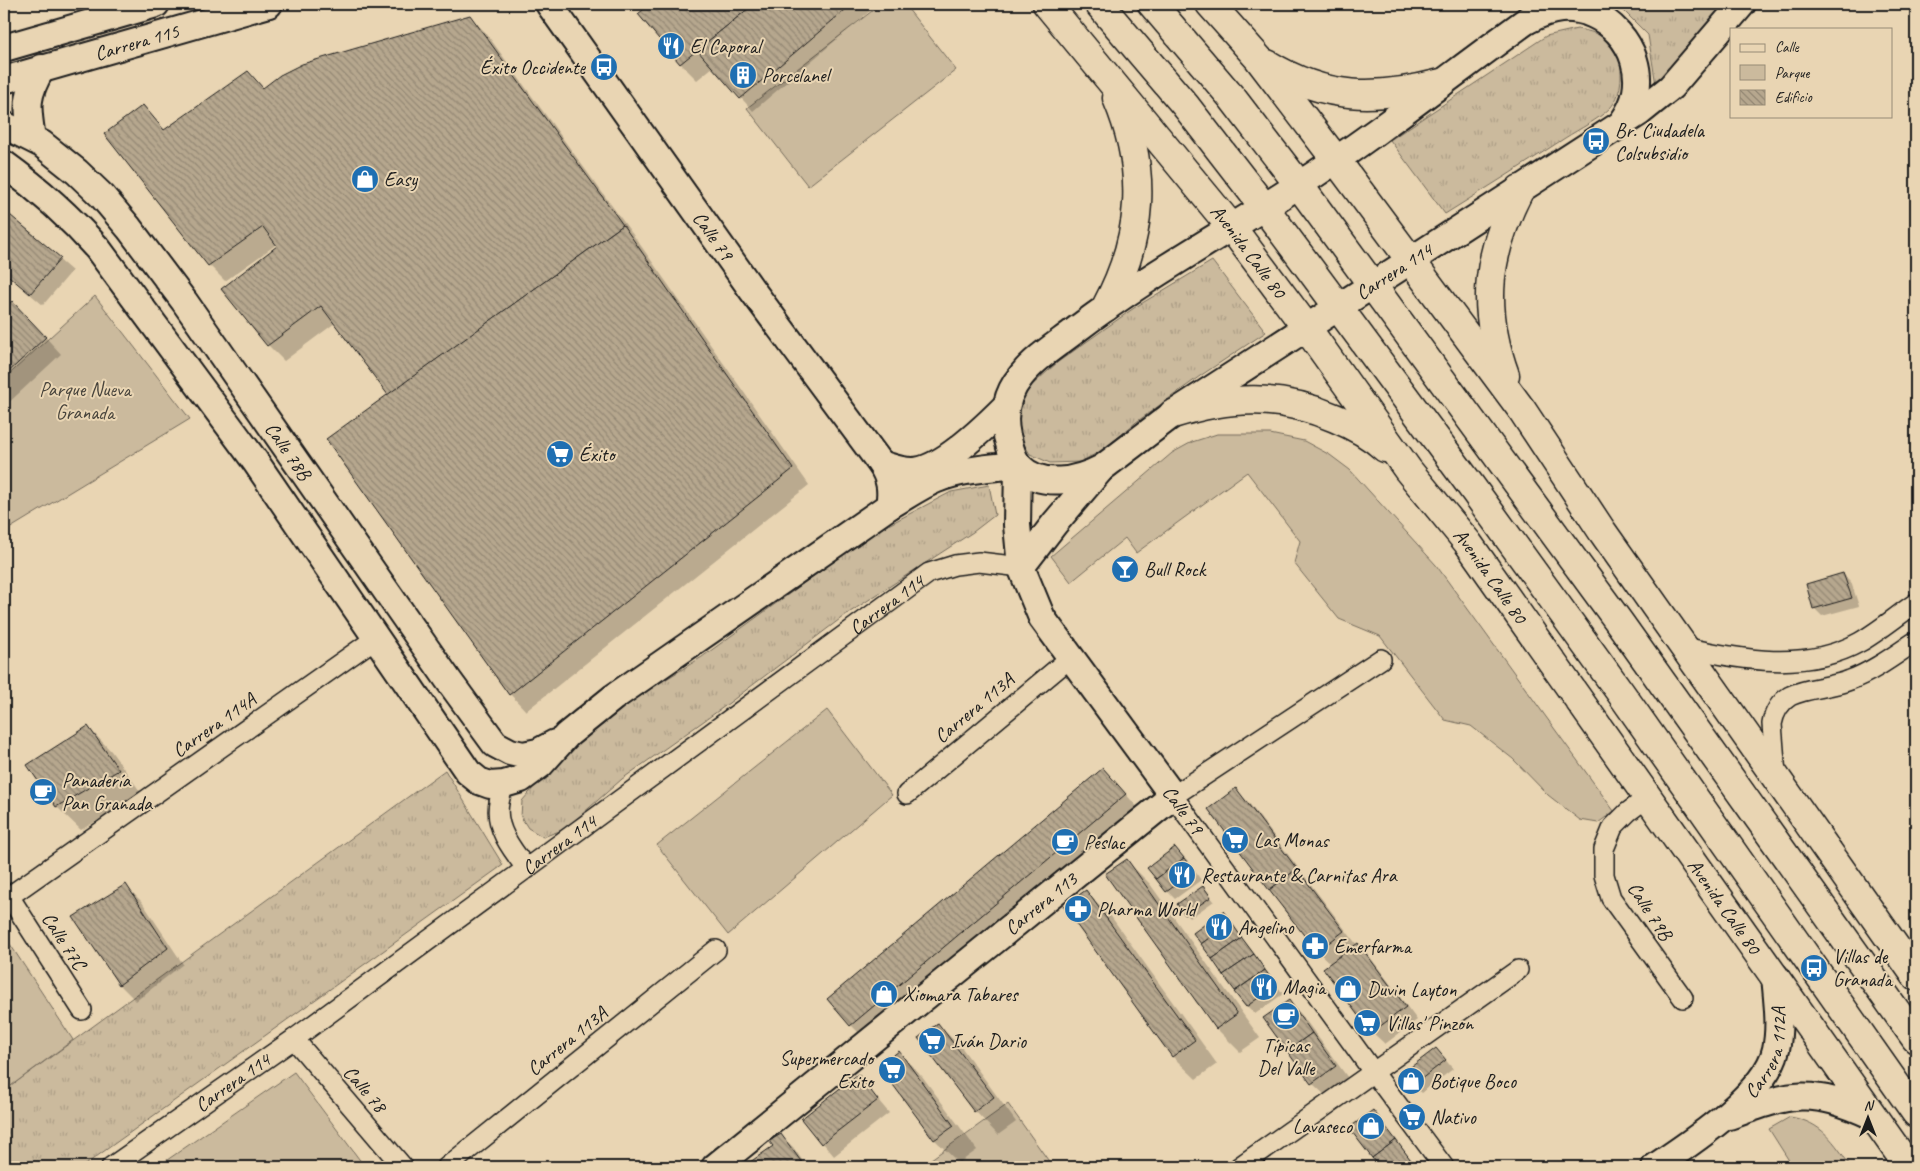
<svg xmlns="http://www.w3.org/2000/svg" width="1920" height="1171" font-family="Caveat,sans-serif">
<defs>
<pattern id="grass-tufts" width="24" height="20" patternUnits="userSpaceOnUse" patternTransform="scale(1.25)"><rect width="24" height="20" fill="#cbba9d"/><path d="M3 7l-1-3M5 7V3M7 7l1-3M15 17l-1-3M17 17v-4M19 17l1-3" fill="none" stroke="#ae9f87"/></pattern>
<pattern id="building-back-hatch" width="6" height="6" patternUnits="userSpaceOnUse" patternTransform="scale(1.25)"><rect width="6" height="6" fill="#b6a78e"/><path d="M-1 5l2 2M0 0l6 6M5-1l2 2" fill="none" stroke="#938773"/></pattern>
</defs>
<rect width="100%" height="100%" fill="#e9d5b3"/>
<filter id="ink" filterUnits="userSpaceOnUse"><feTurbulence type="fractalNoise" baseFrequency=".02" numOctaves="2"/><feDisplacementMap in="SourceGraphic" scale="10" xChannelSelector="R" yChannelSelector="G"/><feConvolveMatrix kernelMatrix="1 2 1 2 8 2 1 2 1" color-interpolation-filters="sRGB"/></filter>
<g filter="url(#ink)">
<g fill="url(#grass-tufts)" stroke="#746b5c">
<polygon points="1611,4 1731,4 1656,85 1648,35 1624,11"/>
<path d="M1577,29C1597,32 1610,37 1618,57C1624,72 1621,97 1610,108C1598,120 1579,129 1565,138C1525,164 1485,189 1445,214L1390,140L1546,36Z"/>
<polygon points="1212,261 1266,332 1200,376 1135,423 1103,450 1080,462 1050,463 1030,454 1020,438 1019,418 1020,403 1031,386 1058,362 1134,308"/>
<polygon points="989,485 995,515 973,532 844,616 725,706 622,779 565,829 543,837 528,828 521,817 522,801 535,786 581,741 637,697 702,657 873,533 951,492"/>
<polygon points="445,770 503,865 82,1167 4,1167 4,1091"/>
</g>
<g fill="#cbba9d" stroke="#746b5c">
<polygon points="881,4 904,4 956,70 808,186 747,108"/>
<polygon points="95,296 190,419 4,532 4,379"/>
<polygon points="1217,434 1270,434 1304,441 1330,455 1350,470 1436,565 1614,811 1598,823 1580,820 1548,795 1513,759 1471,726 1445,720 1380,636 1339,619 1294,563 1300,541 1247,472 1136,553 1125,538 1071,582 1051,556 1172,453 1192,442"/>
<polygon points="827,710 892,795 728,935 657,845"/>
<polygon points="4,935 73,1040 4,1091"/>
<polygon points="294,1072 365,1167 157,1167"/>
<polygon points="1008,1104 1053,1167 919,1167 927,1162"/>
<path d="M1790,1117C1822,1122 1834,1142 1851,1167H1793L1769,1129Z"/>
</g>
<g fill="#0003">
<polygon points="652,4 878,4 753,111 713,67 697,80 681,64 640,14"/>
<polygon points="470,17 486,33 639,243 809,485 526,711 510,694 328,439 390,396 335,323 284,361 268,345 279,246 277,244 225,281 209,265 143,107 166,131 248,73 264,89"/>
<polygon points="4,212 72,271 43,305 4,272"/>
<polygon points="4,301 28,318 61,354 4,407"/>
<polygon points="1843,574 1851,582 1859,606 1822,616 1814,608"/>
<polygon points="88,727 111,751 142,794 81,830 57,807 29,765"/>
<polygon points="1103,769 1141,811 867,1041 851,1025"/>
<polygon points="1236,790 1248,802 1357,945 1358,944 1370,957 1417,1020 1385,1044 1372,1032 1331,964 1317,951"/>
<polygon points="1175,849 1188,861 1201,880 1175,899 1167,891"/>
<polygon points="1127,861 1150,884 1260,1038 1240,1052 1217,1029"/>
<polygon points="126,886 142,902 183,964 136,1001 120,985 75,917"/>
<polygon points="1203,887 1214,901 1190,918 1179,905"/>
<polygon points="1086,892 1110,915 1217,1064 1196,1079 1172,1056"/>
<polygon points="1235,928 1283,994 1255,1014 1247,1006 1203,945"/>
<polygon points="1289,1002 1301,1014 1348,1078 1325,1095 1312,1083 1265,1018"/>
<polygon points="938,1025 962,1048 1016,1122 998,1135 975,1111"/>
<polygon points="899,1053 922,1076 977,1150 959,1163 935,1140 880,1066"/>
<polygon points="1444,1058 1453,1069 1421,1093 1413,1085"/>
<polygon points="858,1076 889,1113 834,1156 803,1119"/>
<polygon points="1380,1120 1417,1167 1381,1167 1351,1128"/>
<polygon points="780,1135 793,1147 807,1167 746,1167 775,1146"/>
</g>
<g fill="url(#building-back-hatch)" stroke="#1c1c1c">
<polygon points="650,4 754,4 680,64 638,14"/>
<polygon points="754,4 852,4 740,99 697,50"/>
<polygon points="470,15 623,225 388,395 321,306 267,346 221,289 277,246 263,227 208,266 104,134 143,105 164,130 248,71 263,88 280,75 302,64"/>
<polygon points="4,210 61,258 30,294 4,272"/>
<polygon points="623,225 793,469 509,695 326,439"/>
<polygon points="12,301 46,337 4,376 4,308"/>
<polygon points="1843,573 1852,598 1813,609 1806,584"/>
<polygon points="88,726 119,770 56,807 27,765"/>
<polygon points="1103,768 1126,794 850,1026 827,999"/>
<polygon points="1236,788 1297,869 1269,890 1208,809"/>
<polygon points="1175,847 1184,858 1156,879 1147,868"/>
<polygon points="1184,858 1194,872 1166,892 1156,879"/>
<polygon points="1127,859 1237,1014 1216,1029 1105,874"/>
<polygon points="1297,869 1344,931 1317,952 1269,890"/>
<polygon points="126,884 168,948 119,985 73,917"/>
<polygon points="1203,886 1211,897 1185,915 1177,904"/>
<polygon points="1086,890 1195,1040 1172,1057 1063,906"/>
<polygon points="1223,911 1231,922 1201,944 1193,933"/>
<polygon points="1231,922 1242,938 1212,959 1201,944"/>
<polygon points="1242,938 1254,954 1223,975 1212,959"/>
<polygon points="1358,943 1406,1007 1371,1033 1323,968"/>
<polygon points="1254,954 1265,970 1235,991 1223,975"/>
<polygon points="1265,970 1276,985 1246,1007 1234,992"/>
<polygon points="1289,1000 1312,1033 1287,1051 1263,1018"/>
<polygon points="938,1023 994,1097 974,1112 918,1038"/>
<polygon points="1312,1033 1336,1066 1311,1084 1287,1051"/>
<polygon points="1436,1048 1446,1060 1412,1086 1403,1073"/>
<polygon points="899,1051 954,1126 934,1140 879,1066"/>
<polygon points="858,1074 878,1100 821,1144 801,1119"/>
<polygon points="1373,1110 1396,1140 1372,1158 1349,1128"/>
<polygon points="781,1134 803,1164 798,1167 743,1167 773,1146 769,1141"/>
<polygon points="1396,1140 1416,1167 1379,1167 1372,1158"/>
</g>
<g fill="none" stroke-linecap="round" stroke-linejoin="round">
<g stroke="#1c1c1c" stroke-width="22">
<g id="street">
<path d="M1684,647C1741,660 1806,672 1860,642C1879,631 1898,615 1916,603"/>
<polyline points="1381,659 1173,796 1374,1073 1444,1167"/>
<path d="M1776,775L1772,724C1774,713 1780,702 1790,696C1808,687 1831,688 1850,680C1874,671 1895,655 1916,641"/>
<path d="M504,784C502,790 500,797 499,803C494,828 513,851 527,869"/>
<polyline points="907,794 1070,658"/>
<polyline points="1648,797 1628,812 1613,827 1604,849 1604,875 1611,898 1683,998"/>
<polyline points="9,896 82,1010"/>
<polyline points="4,900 376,638"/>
<polyline points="294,1039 403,1167"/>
<path id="s1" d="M111,1167L294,1039L929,573L955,565L979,562L1021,567"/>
<polyline points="447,1167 716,950"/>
<polyline points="1239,1167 1518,970"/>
</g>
</g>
<g stroke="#1c1c1c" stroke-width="30">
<g id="secondary">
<path id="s2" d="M549,4L752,290L881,464C890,478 892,490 889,506"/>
<path id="s3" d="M1545,4L1526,21C1450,76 1376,135 1297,186C1224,234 1146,276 1077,329C1058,344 1036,357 1021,376C1007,393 1002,414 1007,436C1010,446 1012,458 1019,466C1041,489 1077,481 1102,468L1173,414L1640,112L1671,87L1742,4"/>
<path d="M1528,20C1538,15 1549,10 1561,9C1606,6 1644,48 1636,92C1634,104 1629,113 1622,123"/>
<polyline points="4,48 156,4"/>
<path id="s4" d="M4,80L269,4"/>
<path id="s5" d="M4,125L42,144L77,172L102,196L129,228L184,301L449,681L495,744L510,752L523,755L538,752L555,743"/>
<path d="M32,138C27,107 25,96 42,68"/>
<path d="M4,164C40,190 69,216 98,249L255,461L468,772L479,781L490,785L504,784L521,779L540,765L567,735L614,697L889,506C905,497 920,486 937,479C963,469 991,468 1018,465"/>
<path d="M881,464C891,467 901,471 912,471C941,471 986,426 1006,406"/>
<polyline points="1021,567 1055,523 1100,470"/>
<path d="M1729,1116C1792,1093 1810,1087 1873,1116"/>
<path id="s6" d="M715,1167L1173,796L1042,618L1021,567L1017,525L1018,465"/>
<path id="s7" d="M1655,1167C1691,1143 1767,1093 1776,1049C1781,1026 1777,1000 1775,976"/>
</g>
</g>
<g stroke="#1c1c1c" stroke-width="31">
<g id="highway">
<path id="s8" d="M1047,4L1232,228L1306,327L1408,470L1468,543L1909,1167"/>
<polyline points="1099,4 1185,105 1264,207 1468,482 1620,692 1916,1113"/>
<polyline points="1152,4 1233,99 1299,185 1619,622 1916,1039"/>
<polyline points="1210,4 1258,58 1336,160 1522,410 1602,531 1916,976"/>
<path d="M1267,64C1326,100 1375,100 1441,83"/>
<path d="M1106,307C1143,238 1148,171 1117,98"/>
<path d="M1505,375C1480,306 1487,253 1520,189"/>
<path d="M1173,414C1230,396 1279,394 1335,418C1352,425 1371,435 1385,448"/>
</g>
</g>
<use href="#street" stroke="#e9d5b3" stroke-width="19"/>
<use href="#secondary" stroke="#e9d5b3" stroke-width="26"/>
<use href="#highway" stroke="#e9d5b3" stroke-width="28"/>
</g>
</g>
<defs>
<g id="restaurant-disc" transform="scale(1.4375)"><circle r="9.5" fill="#1f6fb2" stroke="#e9d5b3"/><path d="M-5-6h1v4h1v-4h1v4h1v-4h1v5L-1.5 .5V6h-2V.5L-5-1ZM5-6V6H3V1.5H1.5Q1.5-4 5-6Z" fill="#fff"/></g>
<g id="bus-disc" transform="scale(1.4375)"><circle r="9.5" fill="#1f6fb2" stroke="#e9d5b3"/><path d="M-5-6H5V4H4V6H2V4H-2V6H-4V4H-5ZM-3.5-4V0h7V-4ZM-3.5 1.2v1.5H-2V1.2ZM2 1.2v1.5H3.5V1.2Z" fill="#fff"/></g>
<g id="building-disc" transform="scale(1.4375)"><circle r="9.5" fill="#1f6fb2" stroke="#e9d5b3"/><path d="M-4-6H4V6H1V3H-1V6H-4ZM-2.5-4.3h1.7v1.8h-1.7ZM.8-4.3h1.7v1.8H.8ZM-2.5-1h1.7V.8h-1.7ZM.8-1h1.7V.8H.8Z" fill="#fff"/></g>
<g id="shop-disc" transform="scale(1.4375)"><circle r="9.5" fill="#1f6fb2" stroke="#e9d5b3"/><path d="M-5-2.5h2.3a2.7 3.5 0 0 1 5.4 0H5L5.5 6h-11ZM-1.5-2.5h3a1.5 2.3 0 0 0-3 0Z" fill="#fff"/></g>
<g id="supermarket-disc" transform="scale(1.4375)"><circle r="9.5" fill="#1f6fb2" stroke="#e9d5b3"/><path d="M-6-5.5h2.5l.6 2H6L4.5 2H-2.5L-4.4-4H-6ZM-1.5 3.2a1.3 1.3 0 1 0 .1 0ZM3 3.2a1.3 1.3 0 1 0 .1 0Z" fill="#fff"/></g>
<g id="bar-disc" transform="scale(1.4375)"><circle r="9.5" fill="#1f6fb2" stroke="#e9d5b3"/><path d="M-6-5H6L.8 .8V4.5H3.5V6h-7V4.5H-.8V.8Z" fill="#fff"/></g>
<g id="cafe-disc" transform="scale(1.4375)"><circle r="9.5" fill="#1f6fb2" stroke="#e9d5b3"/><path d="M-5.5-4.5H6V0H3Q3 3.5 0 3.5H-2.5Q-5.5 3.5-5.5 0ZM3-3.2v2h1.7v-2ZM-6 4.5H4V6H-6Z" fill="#fff"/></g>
<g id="pharmacy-disc" transform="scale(1.4375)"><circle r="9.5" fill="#1f6fb2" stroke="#e9d5b3"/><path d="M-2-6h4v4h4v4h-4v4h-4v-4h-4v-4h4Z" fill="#fff"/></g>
</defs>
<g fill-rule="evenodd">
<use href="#restaurant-disc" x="671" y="46"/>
<use href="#bus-disc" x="604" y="67"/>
<use href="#building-disc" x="743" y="75"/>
<use href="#bus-disc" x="1596" y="141"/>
<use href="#shop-disc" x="365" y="179"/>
<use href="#supermarket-disc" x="560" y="454"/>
<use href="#bar-disc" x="1125" y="569"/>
<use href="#cafe-disc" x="43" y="792"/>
<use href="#supermarket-disc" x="1235" y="840"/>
<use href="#cafe-disc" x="1065" y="842"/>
<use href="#restaurant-disc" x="1182" y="875"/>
<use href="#pharmacy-disc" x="1078" y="909"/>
<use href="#restaurant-disc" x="1219" y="927"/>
<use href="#pharmacy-disc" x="1315" y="946"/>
<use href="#bus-disc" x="1814" y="968"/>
<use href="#restaurant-disc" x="1264" y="987"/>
<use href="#shop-disc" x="1348" y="989"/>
<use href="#shop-disc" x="884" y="994"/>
<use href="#cafe-disc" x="1286" y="1016"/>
<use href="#supermarket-disc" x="1367" y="1023"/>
<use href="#supermarket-disc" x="932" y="1041"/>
<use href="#supermarket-disc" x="892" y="1070"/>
<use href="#shop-disc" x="1411" y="1081"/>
<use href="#supermarket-disc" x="1412" y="1117"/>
<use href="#shop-disc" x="1371" y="1126"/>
</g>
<g text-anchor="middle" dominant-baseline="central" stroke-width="4" stroke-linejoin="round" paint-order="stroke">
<g font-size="20" fill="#1c1c1c" stroke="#e9d5b3">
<text stroke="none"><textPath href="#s4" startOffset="138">Carrera 115</textPath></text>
<text stroke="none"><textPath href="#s2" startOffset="284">Calle 79</textPath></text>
<text stroke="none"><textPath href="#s8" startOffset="319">Avenida Calle 80</textPath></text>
<text stroke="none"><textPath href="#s3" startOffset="1181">Carrera 114</textPath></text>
<text stroke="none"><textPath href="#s5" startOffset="438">Calle 78B</textPath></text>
<text stroke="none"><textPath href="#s8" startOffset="724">Avenida Calle 80</textPath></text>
<text stroke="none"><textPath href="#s1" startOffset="958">Carrera 114</textPath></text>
<text transform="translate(974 708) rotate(-40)">Carrera 113A</text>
<text transform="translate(214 725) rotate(-35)">Carrera 114A</text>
<text transform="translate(1183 810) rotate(54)">Calle 79</text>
<text stroke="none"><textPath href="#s1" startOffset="552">Carrera 114</textPath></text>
<text stroke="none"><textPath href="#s6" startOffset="419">Carrera 113</textPath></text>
<text stroke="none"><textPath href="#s8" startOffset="1129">Avenida Calle 80</textPath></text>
<text transform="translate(1650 911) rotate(57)">Calle 79B</text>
<text transform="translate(64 941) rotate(57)">Calle 77C</text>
<text transform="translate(567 1041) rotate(-39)">Carrera 113A</text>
<text stroke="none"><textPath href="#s7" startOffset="166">Carrera 112A</textPath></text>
<text stroke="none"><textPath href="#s1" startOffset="148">Carrera 114</textPath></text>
<text transform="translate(365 1089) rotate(49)">Calle 78</text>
</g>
<g font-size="20" fill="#1c1c1c" stroke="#e9d5b3" text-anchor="start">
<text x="690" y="46">El Caporal</text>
<text x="585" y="67" text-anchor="end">Éxito Occidente</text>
<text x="762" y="75">Porcelanel</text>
<text x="1615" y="130">Br. Ciudadela<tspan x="1615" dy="23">Colsubsidio</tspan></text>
<text x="384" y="179">Easy</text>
<text x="579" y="454">Éxito</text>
<text x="1144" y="569">Bull Rock</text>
<text x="62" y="780">Panadería<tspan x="62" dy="23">Pan Granada</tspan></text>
<text x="1254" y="840">Las Monas</text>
<text x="1084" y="842">Peslac</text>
<text x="1201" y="875">Restaurante &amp; Carnitas Ara</text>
<text x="1097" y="909">Pharma World</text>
<text x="1238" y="927">Angelino</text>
<text x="1334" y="946">Emerfarma</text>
<text x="1833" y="956">Villas de<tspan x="1833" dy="23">Granada</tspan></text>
<text x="1283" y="987">Magia</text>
<text x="1367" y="989">Duvin Layton</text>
<text x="903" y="994">Xiomara Tabares</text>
<text x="1386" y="1023">Villas' Pinzon</text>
<text x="951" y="1041">Iván Dario</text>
<text x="1286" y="1045" text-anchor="middle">Típicas<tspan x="1286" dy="23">Del Valle</tspan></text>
<text x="873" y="1058" text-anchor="end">Supermercado<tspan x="873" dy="23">Exito</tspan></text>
<text x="1430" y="1081">Botique Boco</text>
<text x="1431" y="1117">Nativo</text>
<text x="1352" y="1126" text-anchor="end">Lavaseco</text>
</g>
<g font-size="20" fill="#48443c" stroke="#e9d5b3">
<text x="85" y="389">Parque Nueva<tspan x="85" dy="23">Granada</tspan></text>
</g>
</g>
<rect width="1920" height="1171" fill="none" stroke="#e9d5b3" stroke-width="20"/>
<rect x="10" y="10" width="1900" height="1151" fill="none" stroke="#1c1c1c" stroke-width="2" filter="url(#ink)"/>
<rect x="1730" y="28" width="162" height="90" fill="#e9d5b3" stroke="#978b77"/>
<rect x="1740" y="44" width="25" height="8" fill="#e9d5b3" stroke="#978b77"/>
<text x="1775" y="52" font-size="15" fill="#1c1c1c">Calle</text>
<rect x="1740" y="65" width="25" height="15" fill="#cbba9d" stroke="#978b77"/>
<text x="1775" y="78" font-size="15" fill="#1c1c1c">Parque</text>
<rect x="1740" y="90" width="25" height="15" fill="url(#building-back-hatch)" stroke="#978b77"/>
<text x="1775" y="102" font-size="15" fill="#1c1c1c">Edificio</text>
<g transform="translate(1868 1118)" stroke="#e9d5b3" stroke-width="4" paint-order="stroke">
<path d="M0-4L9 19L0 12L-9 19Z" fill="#1c1c1c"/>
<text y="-8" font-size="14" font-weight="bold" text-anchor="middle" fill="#1c1c1c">N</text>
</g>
</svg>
